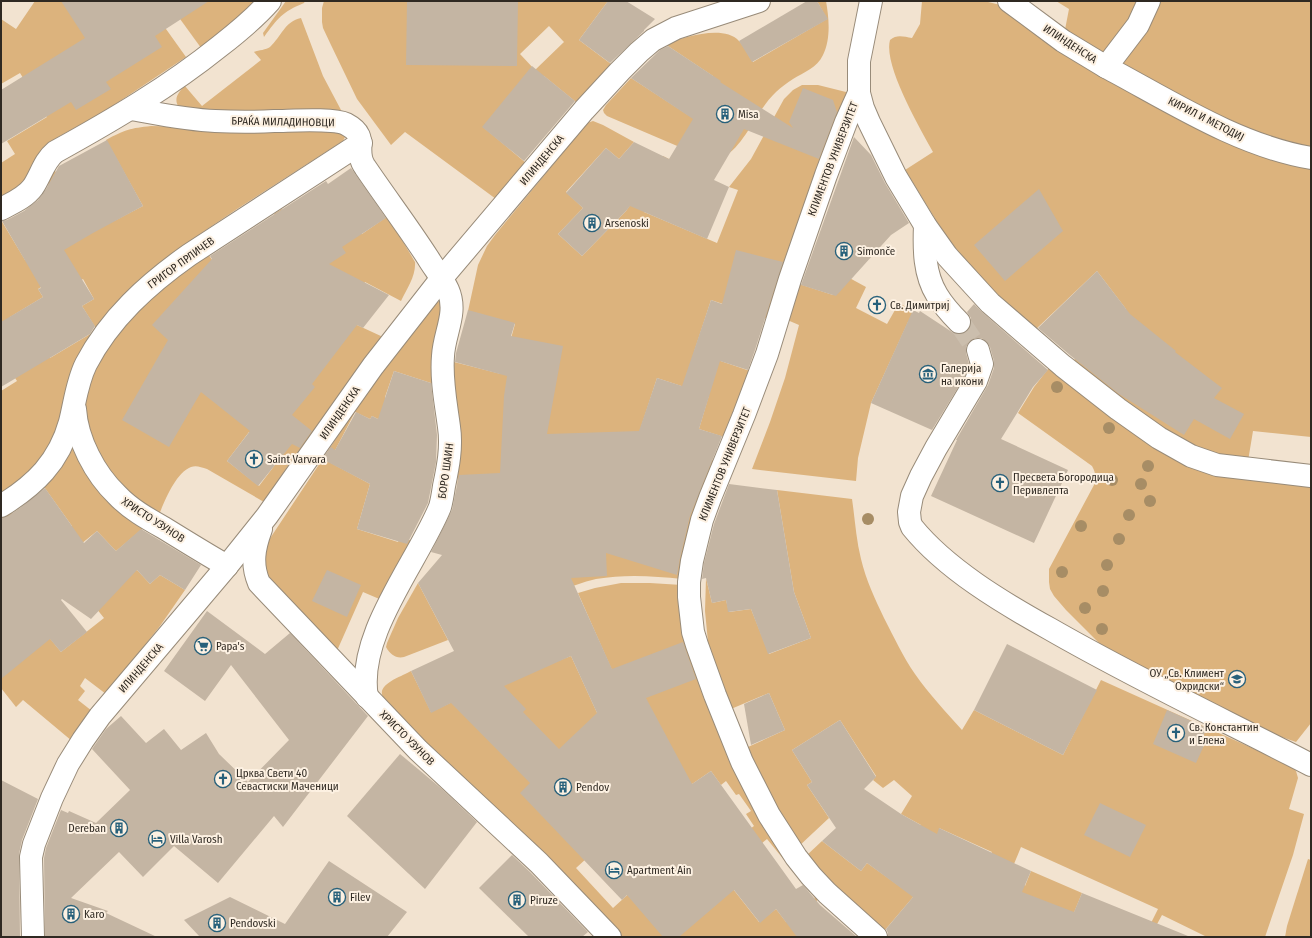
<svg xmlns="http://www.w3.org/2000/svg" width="1312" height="938" font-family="'Fira Sans Condensed',sans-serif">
<rect width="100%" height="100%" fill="#f2e3d0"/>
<g fill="#dcb37d" fill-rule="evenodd">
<polygon points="35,1 146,1 186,57 105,111 58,137 46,145 27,181 1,199 1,163 15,154 7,141 47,117 20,73 1,84 1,19 16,29"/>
<polygon points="167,1 260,1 204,52"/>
<path d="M286,1H305L304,3C282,12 278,18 264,37L263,33Z"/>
<path d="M324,1H608L579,40L611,64L576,102L544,76L483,127L526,163L496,199L405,132L391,145L357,99L331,45L323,28L322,22V8ZM549,26L564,42L535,70L520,54Z"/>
<path d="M817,1H826C829,18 831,39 823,55C817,68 804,72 793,79C787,83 781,87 776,92C755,112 747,143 723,158L696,154L607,116L604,113L603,110L606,105L631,78L688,115L713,76L665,44C683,38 723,24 739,41C745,47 748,56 753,62L827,19Z"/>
<path d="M922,1H984L1021,10L1063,40L1069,9L1056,1H1311V437L1253,431L1248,461L1224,459L1184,445L1071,363L1126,309L1097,271L1034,331C1008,306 982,282 960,254C939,228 923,198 905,170L933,152C920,128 883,65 890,40C897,34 904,37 912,38L920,24Z"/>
<path d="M301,18L323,76L341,110L209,111L180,108C172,100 179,91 185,86L202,106L261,60L254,52C259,50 266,50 270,47C281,37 285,21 301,18Z"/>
<path d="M802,85H818L850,93L813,184L784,261L768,319L711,300L694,352L750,371L724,437L699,429L709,395L657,378L641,427L691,453L716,461L682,579C654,576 625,574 596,579C583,582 570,587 558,591L456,505L460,447L453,379L454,362L501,374L515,324L468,311L478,265L487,246L495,235L561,155L581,129L587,123L593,121L603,125L634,142L619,159L606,148L566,192L583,208L558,234L582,256L626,211L663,156L693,171L644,212L717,243L738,190L729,187L751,159L784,99L793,90Z"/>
<path d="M151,126L335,131L344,135L345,137L343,141L237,209L200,234L142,281L57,431L46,457L1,498V391L17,381L1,356V220L25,260L38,252L48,190L49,179L54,169L70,197L114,221L143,206L106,140C124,130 131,128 151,126ZM59,276L67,288L83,279L94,299L82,306L97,330L50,358L10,317L43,297L38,289Z"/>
<path d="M282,209L322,269L334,235L362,234L388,216L415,262C416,276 407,288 401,301L365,282L350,310L357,325L383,337L289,464L264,502L207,469C201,467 196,465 191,467C175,473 164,503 158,517L143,508L105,467L83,418L89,381L110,343L148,297L208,254L245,307L306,259L274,214ZM249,432L281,457L259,486L227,461Z"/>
<polygon points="844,275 866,287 856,308 887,324 899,303 919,314 908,322 871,403 858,458 856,481 752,469 770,422 785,378 799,325 785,319 799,284 833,295"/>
<polygon points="441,301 443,303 434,384 394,371 385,397 388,424 372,416 370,419 355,412 329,462 370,484 357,529 398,542 400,537 413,541 384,601 363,592 336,653 263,572 265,546 361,401 404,340 435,303"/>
<path d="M1052,364L1143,436L1311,482V723L1296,742L1276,735L1104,648L1066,610L1054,596L1050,589L1049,582V569L1094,485C1096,478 1096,473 1092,466L1018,413L1034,387Z"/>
<polygon points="72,432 147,525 116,551 97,531 59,562 27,610 61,652 104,618 80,588 137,570 150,584 160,575 185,590 160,626 106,694 85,678 80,686 85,691 78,700 92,711 72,741 23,700 16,707 1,688 1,517 8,508 41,554 72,526 42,484"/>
<path d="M777,490L852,499C855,519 856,539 861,559C866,580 875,599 884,618C894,637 903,657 915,674C929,694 946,712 962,730L974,710L1063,755L1101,680L1292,766L1296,771L1298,778L1289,809L1304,814L1293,855L1265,937H1207L1162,915L1150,937H1144L1158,909L1021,847L1014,864L1025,886L1031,871L1082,893L1064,937L925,883L885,930L844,895L806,856L822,841L861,871L867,863L909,893L908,860L921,825L901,814L912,796L894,780L883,788L873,780L876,776L840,720L792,750L812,782L807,785L829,818L798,847L759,775L748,747L785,730L769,693L731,709L708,642L705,611L706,578L712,603L726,600L729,612L751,609L769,654L811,638L794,592ZM939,828L992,852L972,889Z"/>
<path d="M418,583L448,640L404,657C396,659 390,654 386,647L387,643L398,618Z"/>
<path d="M621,583H650L682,585L683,615L819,896L800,937H622L595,909L401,720C395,713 387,705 383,697C376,684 403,676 411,671L431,712L465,696L571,656L598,715L626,702L578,593L595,588ZM711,771L721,785L726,781L736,795L739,794L751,811L746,814L754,826L705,861L656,869L613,908L576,868L619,829L660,806ZM767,839L815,898L786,922L776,909L759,922L722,875Z"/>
<polygon points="1308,859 1311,860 1311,937 1285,937 1287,926"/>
</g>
<g fill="#c4b5a3" fill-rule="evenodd">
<polygon points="61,1 209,1 155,36 162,47 106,82 111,89 76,110 71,102 1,144 1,90 85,38"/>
<polygon points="407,1 518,1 517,66 406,65"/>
<polygon points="608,1 626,1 655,19 644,30 644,31 610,63 579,40"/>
<polygon points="807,1 817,1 828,19 752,62 739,41"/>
<polygon points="668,46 721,81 720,82 793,128 789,122 803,88 833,100 837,112 819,159 744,129 714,180 729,187 707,239 630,206 626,211 582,256 558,234 583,208 566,193 606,148 619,159 634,142 669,159 693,119 631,78 660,50"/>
<polygon points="532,66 575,101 524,161 482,127"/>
<polygon points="854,137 871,155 885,183 909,223 891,235 836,296 801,285"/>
<polygon points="107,140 143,206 93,233 64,250 94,299 82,306 95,326 90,334 1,387 1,322 43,297 38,289 41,288 2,221 7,220 24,211 38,200 46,189 59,166"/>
<polygon points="351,168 386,218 342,247 346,253 329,264 389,295 363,328 357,325 312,384 315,387 292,415 312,431 300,448 292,444 258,486 227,461 250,431 201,392 169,447 122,420 168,340 152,325 212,259 210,256 326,181 328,184"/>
<polygon points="1039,189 1063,231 1005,281 974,245"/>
<path d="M736,250L783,262L755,350L748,370L720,361L699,429L722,436L690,516L680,558L677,575L606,553L607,576L571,578L612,669L683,642L696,679L646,698L692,784L711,771L796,889L803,885L820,905L857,937H797L776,909L760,923L734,890L679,937H663L627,895L622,900L520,793L530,783L451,703L431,713L411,671L454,651L418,583L442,555L431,552L452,510L459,475L500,473L504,396L507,376L455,362L456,353L468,310L515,323L511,336L563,346L547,434L639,431L657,378L682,386L711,300L722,304ZM571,656L597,713L559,749L523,712L526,709L504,686Z"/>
<polygon points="1097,271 1130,314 1176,351 1175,352 1222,388 1214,398 1244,414 1230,439 1194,419 1184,435 1119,394 1071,356 1038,328"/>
<polygon points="974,304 982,312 1048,370 1033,387 1001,439 1068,470 1034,543 931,496 957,440 956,440 988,385 994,368 994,361 990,347 986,341 981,338 975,338 969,342 966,347 966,353 969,364 965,376 932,430 871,403 913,310 919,313 920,311 955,334 962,334 967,331 971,326 971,318 967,312"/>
<polygon points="394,371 431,383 437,435 436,462 428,503 407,544 357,529 370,484 322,459 331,447 335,450 356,412 370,419 372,416 378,419"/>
<polygon points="729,484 777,490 794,592 811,638 768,654 751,609 728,612 726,600 712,603 706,578 702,579 704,563 714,524"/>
<polygon points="45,488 84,543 97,531 116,551 141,529 201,565 185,590 160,575 150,584 137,570 91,619 62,599 61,600 87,632 61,652 50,639 1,679 1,518 8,516 20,508"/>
<polygon points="327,570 361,585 347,617 312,601"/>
<polygon points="207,611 265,654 290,633 368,716 283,827 274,816 218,883 174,846 143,877 119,852 71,898 108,911 106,913 157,937 45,937 44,858 46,848 61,810 68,813 69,811 96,823 130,790 92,749 106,729 121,716 146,743 164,729 181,750 206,733 219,754 248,782 289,740 231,665 205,701 164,671"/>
<polygon points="1007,644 1097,690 1063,755 974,710"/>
<polygon points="769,693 785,730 751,745 744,704"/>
<polygon points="1167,710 1207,728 1202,739 1206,741 1196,763 1153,744"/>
<polygon points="840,720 876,777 864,789 901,814 937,834 939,828 1031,871 1022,892 1074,912 1082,893 1188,936 1188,937 888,937 888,933 886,929 913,897 867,863 861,871 822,841 836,828 807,785 812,782 792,750"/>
<polygon points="400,754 442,789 477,822 425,889 347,816"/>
<polygon points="1,780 38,799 22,840 19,854 20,937 1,937"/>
<polygon points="1100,803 1146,825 1130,857 1084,835"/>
<polygon points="512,855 530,872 588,932 582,937 529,937 479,888"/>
<polygon points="329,861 407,912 387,937 200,937 184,920 230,897 285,924"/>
</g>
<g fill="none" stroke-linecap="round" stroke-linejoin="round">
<polyline stroke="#cbbead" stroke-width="22" stroke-dasharray="22 11" stroke-linecap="butt" points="959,322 978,350"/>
<g stroke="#988b79" stroke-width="24">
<g id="minor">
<polyline points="871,1 859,61 859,93 846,122 826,175 790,279 767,354 744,415 710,498 702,520 692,561 689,582 689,597 693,632 697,645 715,695 742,762 769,815 796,857 811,876 827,893 876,937"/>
<polyline points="1009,1 1063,41 1106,67 1138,25 1149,1"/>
<path d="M1106,67C1170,101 1239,146 1311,158"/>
<polyline points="859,93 863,108 869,122 896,177 925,225 947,256 990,303 1063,366 1118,409 1159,438 1191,456 1217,465 1311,476"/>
<path d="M131,109C159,114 187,120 215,121C235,122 255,122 274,121C290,121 333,118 346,124C371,137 353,151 365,167C386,198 408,227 428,258C434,268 443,279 448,290C458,313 444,333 443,356C441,380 446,404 449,427C452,447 448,467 444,486C443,493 442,500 440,507C417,563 356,635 367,697"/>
<path d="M1,209C12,203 25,198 33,187C41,175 44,161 55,152C113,120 169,87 220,46C238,32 255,18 270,1"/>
<path d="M925,225C924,249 924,274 937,295C943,305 951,314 959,322"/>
<path d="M978,350L982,364L976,381L936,448L921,476L912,496L909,512L910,522L912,527C946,569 1003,603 1050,629C1135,678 1224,720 1311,765"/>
<path d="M75,409C77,440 95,474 117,495C130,509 148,519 164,528C185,541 206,554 227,566"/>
<path d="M1,506C35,485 59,462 70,422C75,402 77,382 86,364C110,318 148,284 189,255L361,143"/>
<path d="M261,529C254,548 251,564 259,583L418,750L539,863L610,937"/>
<polyline points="33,937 31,857 34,844 52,798 68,764 83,740 100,716 227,566 267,516 373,366 441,279 584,110 620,71 639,52 653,40 676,28 759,1"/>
</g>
</g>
<use href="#minor" stroke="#fff" stroke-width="22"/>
</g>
<g fill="#a78d65">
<circle cx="1057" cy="387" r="6"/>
<circle cx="1109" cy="428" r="6"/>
<circle cx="1148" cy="466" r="6"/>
<circle cx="1112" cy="480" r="6"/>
<circle cx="1141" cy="484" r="6"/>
<circle cx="1150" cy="501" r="6"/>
<circle cx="1129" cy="515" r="6"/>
<circle cx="868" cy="519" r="6"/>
<circle cx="1081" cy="526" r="6"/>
<circle cx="1119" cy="539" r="6"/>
<circle cx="1107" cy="565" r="6"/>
<circle cx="1062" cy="572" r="6"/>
<circle cx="1103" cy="591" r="6"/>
<circle cx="1085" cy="608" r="6"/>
<circle cx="1102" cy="629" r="6"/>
</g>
<defs>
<g id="building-ring" transform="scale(0.9)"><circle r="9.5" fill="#fdf1e2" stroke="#28617b" stroke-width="1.5"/><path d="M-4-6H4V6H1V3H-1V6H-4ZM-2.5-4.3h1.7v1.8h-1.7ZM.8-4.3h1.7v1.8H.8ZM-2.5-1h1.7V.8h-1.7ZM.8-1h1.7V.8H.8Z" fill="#28617b"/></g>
<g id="church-ring" transform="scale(0.9)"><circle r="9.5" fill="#fdf1e2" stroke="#28617b" stroke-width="1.5"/><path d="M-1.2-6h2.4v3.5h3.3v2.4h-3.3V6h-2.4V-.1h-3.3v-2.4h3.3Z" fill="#28617b"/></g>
<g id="museum-ring" transform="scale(0.9)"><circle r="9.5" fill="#fdf1e2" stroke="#28617b" stroke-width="1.5"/><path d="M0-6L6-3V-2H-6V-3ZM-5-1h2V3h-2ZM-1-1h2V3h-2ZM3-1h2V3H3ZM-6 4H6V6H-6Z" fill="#28617b"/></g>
<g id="supermarket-ring" transform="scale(0.9)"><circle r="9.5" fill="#fdf1e2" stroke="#28617b" stroke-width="1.5"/><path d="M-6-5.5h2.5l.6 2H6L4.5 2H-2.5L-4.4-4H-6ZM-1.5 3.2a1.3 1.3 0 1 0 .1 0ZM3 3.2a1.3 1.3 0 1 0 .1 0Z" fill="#28617b"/></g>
<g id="school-ring" transform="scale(0.9)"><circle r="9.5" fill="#fdf1e2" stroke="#28617b" stroke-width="1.5"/><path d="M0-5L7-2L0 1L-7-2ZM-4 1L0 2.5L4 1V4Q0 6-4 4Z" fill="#28617b"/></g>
<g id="hotel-ring" transform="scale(0.9)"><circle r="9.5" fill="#fdf1e2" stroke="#28617b" stroke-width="1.5"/><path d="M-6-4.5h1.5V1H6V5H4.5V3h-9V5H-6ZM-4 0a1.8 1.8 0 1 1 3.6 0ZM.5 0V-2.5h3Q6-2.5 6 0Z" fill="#28617b"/></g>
</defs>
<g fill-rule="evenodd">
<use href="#building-ring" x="725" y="114"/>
<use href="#building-ring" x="592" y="223"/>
<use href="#building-ring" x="844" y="251"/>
<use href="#church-ring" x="877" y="305"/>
<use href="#museum-ring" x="928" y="374"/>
<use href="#church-ring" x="254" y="459"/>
<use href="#church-ring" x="1000" y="483"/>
<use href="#supermarket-ring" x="203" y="646"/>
<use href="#school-ring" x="1237" y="679"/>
<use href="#church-ring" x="1176" y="733"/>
<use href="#church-ring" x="223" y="779"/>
<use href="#building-ring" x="563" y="787"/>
<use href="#building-ring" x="119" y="828"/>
<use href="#hotel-ring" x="157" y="839"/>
<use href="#hotel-ring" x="614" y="870"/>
<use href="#building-ring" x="337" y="897"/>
<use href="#building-ring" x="517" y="900"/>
<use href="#building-ring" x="71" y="914"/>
<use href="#building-ring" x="217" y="923"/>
</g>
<g text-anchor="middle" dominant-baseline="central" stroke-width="4" stroke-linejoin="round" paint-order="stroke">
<g font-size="11" fill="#2f2922" stroke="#fdf1e2">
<text transform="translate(1070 44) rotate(33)">ИЛИНДЕНСКА</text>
<text transform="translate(1206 119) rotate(27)">КИРИЛ И МЕТОДИЈ</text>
<text transform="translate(283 122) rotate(1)">БРАЌА МИЛАДИНОВЦИ</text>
<text transform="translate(833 159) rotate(-69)">КЛИМЕНТОВ УНИВЕРЗИТЕТ</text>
<text transform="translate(542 160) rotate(-50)">ИЛИНДЕНСКА</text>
<text transform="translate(181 263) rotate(-36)">ГРИГОР ПРЛИЧЕВ</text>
<text transform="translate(340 413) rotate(-55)">ИЛИНДЕНСКА</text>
<text transform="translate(725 464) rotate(-68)">КЛИМЕНТОВ УНИВЕРЗИТЕТ</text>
<text transform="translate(446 471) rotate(-82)">БОРО ШАИН</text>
<text transform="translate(153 520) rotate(33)">ХРИСТО УЗУНОВ</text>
<text transform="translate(141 668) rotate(-49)">ИЛИНДЕНСКА</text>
<text transform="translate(407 738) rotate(45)">ХРИСТО УЗУНОВ</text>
</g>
<g font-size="11" fill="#2f2922" stroke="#fdf1e2" text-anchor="start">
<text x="738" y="114">Misa</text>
<text x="605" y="223">Arsenoski</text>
<text x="857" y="251">Simonče</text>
<text x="890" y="305">Св. Димитриј</text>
<text x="941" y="368">Галерија<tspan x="941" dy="13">на икони</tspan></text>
<text x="267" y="459">Saint Varvara</text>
<text x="1013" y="477">Пресвета Богородица<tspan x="1013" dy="13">Перивлепта</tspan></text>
<text x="216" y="646">Papa's</text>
<text x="1224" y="673" text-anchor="end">ОУ „Св. Климент<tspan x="1224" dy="13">Охридски“</tspan></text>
<text x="1189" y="727">Св. Константин<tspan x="1189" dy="13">и Елена</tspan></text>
<text x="236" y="773">Црква Свети 40<tspan x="236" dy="13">Севастиски Маченици</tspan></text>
<text x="576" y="787">Pendov</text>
<text x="106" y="828" text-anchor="end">Dereban</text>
<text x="170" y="839">Villa Varosh</text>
<text x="627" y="870">Apartment Ain</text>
<text x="350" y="897">Filev</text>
<text x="530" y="900">Piruze</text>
<text x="84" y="914">Karo</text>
<text x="230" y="923">Pendovski</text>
</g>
</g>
<rect width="1312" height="938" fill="none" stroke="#2f2922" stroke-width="4"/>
</svg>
